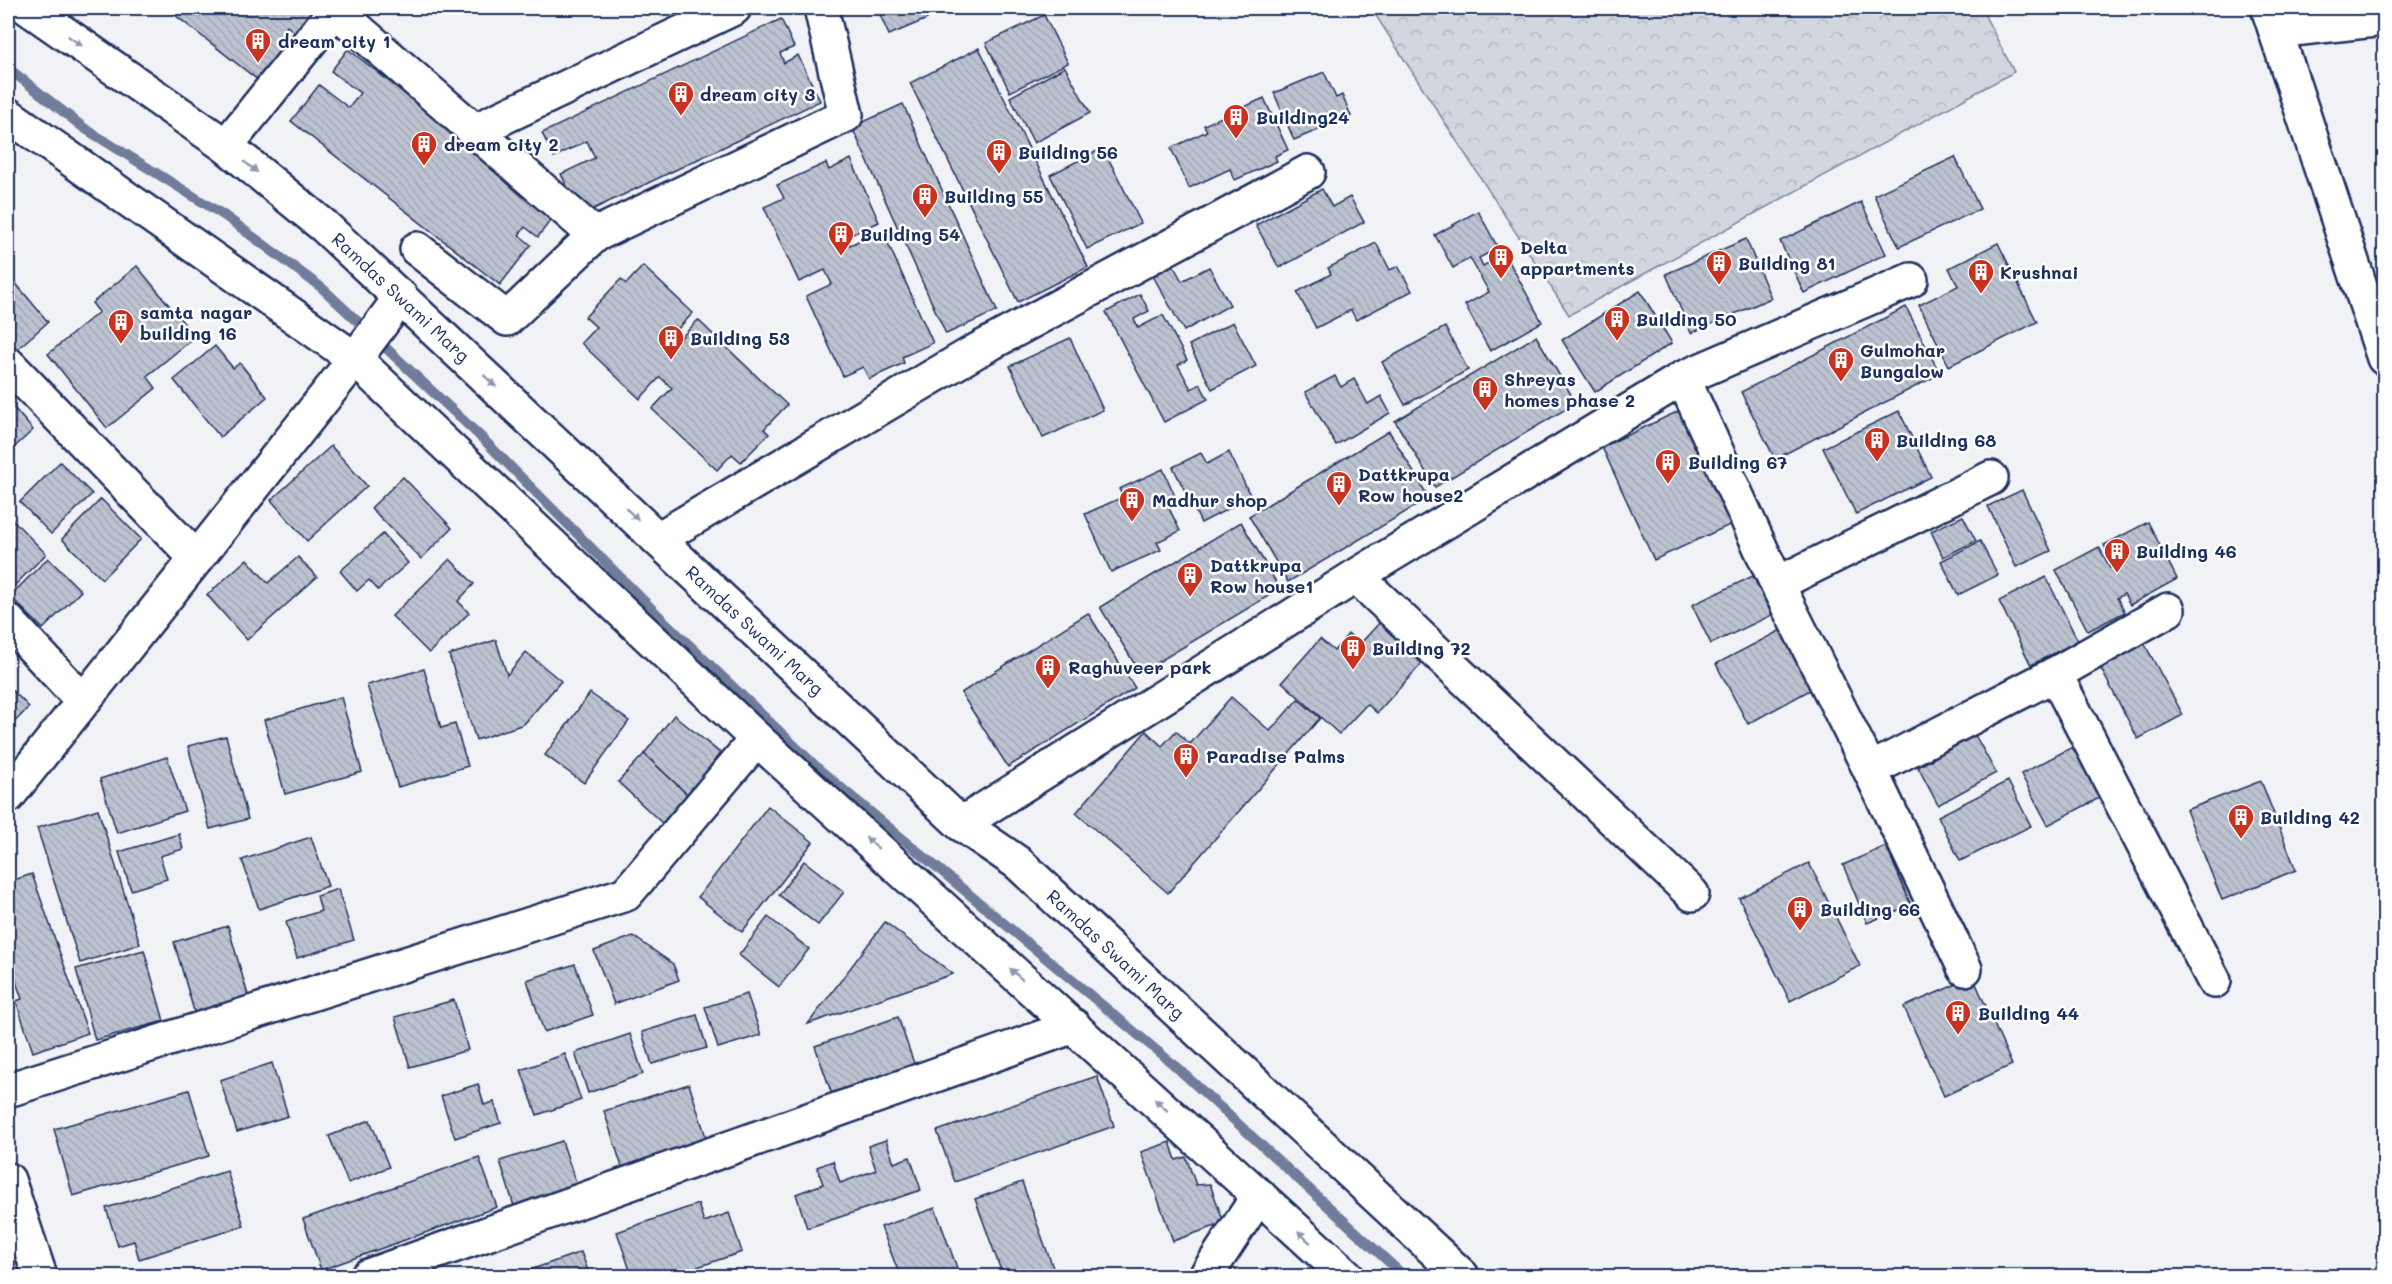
<svg xmlns="http://www.w3.org/2000/svg" width="2392" height="1284" font-family="Mali,sans-serif">
<defs>
<pattern id="forest-crowns" width="20" height="18" patternUnits="userSpaceOnUse" patternTransform="scale(1.5)"><rect width="20" height="18" fill="#d2d6df"/><path d="M2 6a3 3 0 1 1 6 0M12 15a3 3 0 1 1 6 0" fill="none" stroke="#b4b8c2"/></pattern>
<pattern id="building-back-hatch" width="6" height="6" patternUnits="userSpaceOnUse" patternTransform="scale(1.5)"><rect width="6" height="6" fill="#bcc2d0"/><path d="M-1 5l2 2M0 0l6 6M5-1l2 2" fill="none" stroke="#a1a7b5"/></pattern>
</defs>
<rect width="100%" height="100%" fill="#f1f2f5"/>
<filter id="ink" filterUnits="userSpaceOnUse"><feTurbulence type="fractalNoise" baseFrequency=".0167" numOctaves="2"/><feDisplacementMap in="SourceGraphic" scale="12" xChannelSelector="R" yChannelSelector="G"/><feConvolveMatrix kernelMatrix="1 2 1 2 8 2 1 2 1" color-interpolation-filters="sRGB"/></filter>
<g filter="url(#ink)">
<polygon fill="url(#forest-crowns)" stroke="#76829e" stroke-width="1.5" points="1371,8 1981,8 2014,72 1569,315"/>
<g fill="none" stroke-linecap="round" stroke-linejoin="round">
<polyline stroke="#707c9a" stroke-width="10" points="8,68 84,128 225,216 322,288 482,438 660,617 820,770 1173,1064 1404,1276"/>
</g>
<g fill="url(#building-back-hatch)" stroke="#1b2f5e" stroke-width="1.5">
<polygon points="166,8 313,8 318,12 300,36 287,26 281,34 294,44 263,84"/>
<polygon points="877,8 923,8 927,19 889,35"/>
<polygon points="1044,15 1068,63 1010,92 986,43"/>
<polygon points="781,19 794,47 780,53 784,63 798,55 820,101 581,215 561,174 595,158 587,141 554,157 542,133"/>
<polygon points="979,48 1088,267 1018,302 910,83"/>
<polygon points="348,49 556,213 538,237 525,227 519,235 531,245 500,285 291,121 319,85 349,108 360,93 331,71"/>
<polygon points="1065,67 1090,113 1034,143 1010,97"/>
<polygon points="1324,72 1336,98 1342,95 1351,116 1294,140 1274,93"/>
<polygon points="1264,98 1288,150 1275,156 1277,161 1235,180 1230,169 1189,188 1171,148 1207,131 1204,125"/>
<polygon points="903,104 997,311 946,334 852,127"/>
<polygon points="1103,148 1141,223 1087,249 1050,175"/>
<polygon points="1955,157 1980,209 1899,247 1874,195"/>
<polygon points="851,159 879,222 846,237 850,245 882,230 933,343 902,357 904,363 869,379 863,367 843,376 806,296 832,284 825,270 799,282 764,207 784,198 777,185 826,163 829,170"/>
<polygon points="1322,189 1332,207 1350,197 1364,222 1279,268 1256,225"/>
<polygon points="1861,202 1886,254 1804,293 1780,241"/>
<polygon points="1478,211 1498,248 1479,258 1483,266 1505,254 1542,322 1490,351 1465,305 1489,292 1470,258 1453,268 1435,235"/>
<polygon points="1746,239 1771,298 1691,333 1666,274"/>
<polygon points="1376,243 1390,270 1398,266 1412,291 1356,320 1351,310 1316,328 1297,292 1331,274 1328,268"/>
<polygon points="1998,243 2037,322 1949,366 1919,305 1958,286 1949,268"/>
<polygon points="1173,265 1182,281 1209,267 1230,305 1184,331 1153,276"/>
<polygon points="137,266 195,337 147,376 156,388 107,428 48,354 99,312 92,303"/>
<polygon points="643,266 693,313 668,339 674,345 698,320 787,405 764,429 769,434 741,462 732,454 717,470 652,409 672,388 660,377 640,399 581,343 596,327 585,317 621,279 626,284"/>
<polygon points="8,274 48,322 14,352 8,344"/>
<polygon points="1640,291 1672,343 1595,392 1562,340"/>
<polygon points="1140,294 1149,311 1134,319 1138,328 1163,315 1187,360 1178,365 1191,389 1200,384 1208,399 1164,422 1106,312"/>
<polygon points="1906,307 1940,374 1775,459 1741,392"/>
<polygon points="1233,322 1256,366 1212,389 1189,345"/>
<polygon points="1445,327 1468,370 1405,405 1382,362"/>
<polygon points="1536,336 1576,403 1435,487 1395,421"/>
<polygon points="1070,338 1103,410 1043,438 1010,366"/>
<polygon points="215,346 233,368 240,363 267,397 220,437 174,380"/>
<polygon points="1335,376 1341,387 1354,379 1368,404 1381,396 1390,413 1336,445 1305,392"/>
<polygon points="8,401 33,430 8,453"/>
<polygon points="1681,410 1734,523 1654,560 1602,447"/>
<polygon points="1899,411 1931,477 1856,514 1823,448"/>
<polygon points="1389,431 1429,498 1288,582 1249,516"/>
<polygon points="331,446 367,486 307,541 271,500"/>
<polygon points="1229,452 1251,497 1201,523 1173,467 1201,453 1207,464"/>
<polygon points="60,462 92,494 51,534 20,502"/>
<polygon points="1163,469 1177,501 1168,506 1180,531 1157,542 1161,550 1111,572 1085,514 1123,497 1119,489"/>
<polygon points="403,477 452,528 421,559 371,508"/>
<polygon points="2022,490 2051,551 2016,567 1988,506"/>
<polygon points="101,499 141,539 102,579 62,539"/>
<polygon points="8,515 46,554 11,589 8,586"/>
<polygon points="1963,516 1976,541 1943,557 1931,531"/>
<polygon points="1241,522 1280,589 1140,673 1100,607"/>
<polygon points="2148,522 2177,579 2130,605 2124,594 2117,598 2125,612 2088,631 2056,570 2099,547 2110,568 2115,565 2104,545"/>
<polygon points="383,534 408,563 378,590 369,580 357,591 340,571"/>
<polygon points="1980,541 1998,575 1958,595 1941,561"/>
<polygon points="298,557 317,577 247,640 207,595 247,559 268,583"/>
<polygon points="48,558 81,591 43,629 10,596"/>
<polygon points="450,559 474,584 458,601 469,613 429,653 392,616"/>
<polygon points="1753,576 1772,615 1711,644 1692,605"/>
<polygon points="2046,577 2078,641 2031,665 1999,601"/>
<polygon points="1088,613 1135,688 1008,767 961,693"/>
<polygon points="1381,621 1425,660 1377,713 1367,704 1339,734 1282,682 1320,639 1334,651 1348,634 1360,644"/>
<polygon points="1781,630 1812,689 1748,724 1716,664"/>
<polygon points="496,640 507,675 526,652 561,681 524,724 476,740 449,655"/>
<polygon points="2143,641 2183,715 2138,739 2099,665"/>
<polygon points="424,669 441,728 455,724 468,766 398,787 367,685"/>
<polygon points="8,686 29,707 8,729"/>
<polygon points="590,693 629,721 584,783 545,755"/>
<polygon points="341,697 362,772 285,794 264,720"/>
<polygon points="1231,697 1270,731 1298,699 1320,718 1168,893 1076,813 1146,731 1162,746 1176,731 1190,744"/>
<polygon points="674,715 720,753 689,796 644,754"/>
<polygon points="1975,735 1996,773 1938,805 1918,767"/>
<polygon points="226,736 248,819 210,829 188,746"/>
<polygon points="2082,742 2109,793 2048,825 2021,774"/>
<polygon points="644,754 689,796 663,824 618,782"/>
<polygon points="167,757 185,811 117,833 100,779"/>
<polygon points="2008,781 2031,826 1960,861 1938,816"/>
<polygon points="2261,781 2296,870 2222,900 2186,810"/>
<polygon points="768,806 813,842 742,932 698,897"/>
<polygon points="98,809 140,944 80,963 37,828"/>
<polygon points="179,834 183,849 160,856 167,879 131,890 119,852"/>
<polygon points="311,837 328,886 259,909 242,860"/>
<polygon points="1886,846 1911,905 1867,923 1843,865"/>
<polygon points="804,861 844,892 818,925 779,895"/>
<polygon points="1809,863 1860,966 1790,1001 1739,898"/>
<polygon points="32,874 88,1033 33,1052 16,1001 22,999 11,967 8,969 8,914 10,913 8,882"/>
<polygon points="338,889 354,940 297,958 286,922 321,911 317,896"/>
<polygon points="768,917 809,949 779,987 739,955"/>
<polygon points="885,922 953,974 808,1024"/>
<polygon points="228,926 250,1002 196,1018 174,942"/>
<polygon points="633,936 673,964 679,980 614,1004 594,951"/>
<polygon points="144,950 164,1021 95,1040 76,969"/>
<polygon points="575,964 593,1015 544,1032 527,980"/>
<polygon points="1973,977 2012,1065 1944,1096 1904,1007"/>
<polygon points="747,994 761,1035 718,1048 705,1007"/>
<polygon points="454,1000 468,1050 410,1067 395,1017"/>
<polygon points="697,1015 707,1048 652,1064 642,1032"/>
<polygon points="898,1017 918,1075 835,1103 815,1046"/>
<polygon points="630,1034 643,1074 588,1093 575,1053"/>
<polygon points="565,1054 581,1100 537,1115 521,1070"/>
<polygon points="272,1063 288,1116 237,1132 220,1080"/>
<polygon points="1097,1076 1114,1126 955,1182 937,1131"/>
<polygon points="478,1084 484,1105 494,1102 501,1123 455,1138 441,1096"/>
<polygon points="689,1084 707,1140 622,1167 604,1111"/>
<polygon points="189,1090 209,1156 73,1196 54,1129"/>
<polygon points="370,1120 389,1167 348,1183 329,1136"/>
<polygon points="886,1140 894,1163 910,1157 921,1190 807,1228 796,1194 823,1184 817,1167 833,1161 840,1183 876,1170 868,1146"/>
<polygon points="562,1141 577,1186 514,1206 500,1161"/>
<polygon points="1170,1142 1176,1160 1186,1157 1196,1185 1210,1184 1224,1223 1173,1241 1141,1152"/>
<polygon points="479,1157 497,1207 321,1270 303,1219"/>
<polygon points="227,1171 244,1226 139,1259 134,1241 118,1246 106,1208"/>
<polygon points="1022,1182 1056,1276 1003,1276 975,1199"/>
<polygon points="698,1204 704,1222 729,1213 742,1252 671,1276 632,1276 617,1232"/>
<polygon points="935,1208 960,1276 900,1276 881,1227"/>
<polygon points="581,1252 590,1276 513,1276"/>
</g>
<g fill="none" stroke-linecap="round" stroke-linejoin="round">
<g stroke="#1b2f5e" stroke-width="38">
<g id="minor">
<polyline points="333,8 595,235 846,115 821,8"/>
<polyline points="2268,8 2384,358"/>
<polyline points="2276,31 2384,19"/>
<polyline points="474,131 734,8"/>
<polyline points="226,146 336,9"/>
<polyline points="417,249 507,319 595,235"/>
<polyline points="8,364 196,558"/>
<polyline points="1683,378 1911,280"/>
<polyline points="658,539 976,351 1308,172"/>
<polyline points="1356,576 1692,894"/>
<polyline points="1777,584 1991,478"/>
<polyline points="8,621 83,701"/>
<polyline points="2055,674 2168,610"/>
<polyline points="1870,770 1965,969"/>
<polyline points="8,796 355,359 401,297"/>
<polyline points="961,824 1356,576 1683,378 1777,584 1870,770 2055,674 2214,981"/>
<polyline points="8,1090 626,894 757,739"/>
<polyline points="8,1180 40,1276"/>
<polyline points="368,1276 1074,1026"/>
<polyline points="1206,1276 1259,1195"/>
</g>
</g>
<g stroke="#1b2f5e" stroke-width="38">
<g id="major">
<polyline points="28,8 226,146 324,226 961,824 1018,863 1462,1276"/>
<polyline points="8,115 355,359 757,739 1347,1276"/>
</g>
</g>
<use href="#minor" stroke="#fff" stroke-width="33"/>
<use href="#major" stroke="#fff" stroke-width="33"/>
</g>
<defs><path id="oneway-solid" d="M-6-.8H1V-3.2L6.5 0L1 3.2V.8H-6Z" transform="scale(1.5)"/></defs>
<g fill="#8d97ae">
<use href="#oneway-solid" transform="translate(75 41) rotate(35)"/>
<use href="#oneway-solid" transform="translate(251 167) rotate(39)"/>
<use href="#oneway-solid" transform="translate(490 381) rotate(43)"/>
<use href="#oneway-solid" transform="translate(632 514) rotate(43)"/>
<use href="#oneway-solid" transform="translate(872 843) rotate(-138)"/>
<use href="#oneway-solid" transform="translate(1016 974) rotate(-138)"/>
<use href="#oneway-solid" transform="translate(1161 1105) rotate(-138)"/>
<use href="#oneway-solid" transform="translate(1304 1237) rotate(-137)"/>
</g>
</g>
<defs>
<g id="building-pin" transform="scale(1.35)"><path d="M0 17L-7.5 6A9.5 9.5 0 1 1 7.5 6Z" fill="#c8321e" stroke="#fff"/><path d="M-4-6H4V6H1V3H-1V6H-4ZM-2.5-4.3h1.7v1.8h-1.7ZM.8-4.3h1.7v1.8H.8ZM-2.5-1h1.7V.8h-1.7ZM.8-1h1.7V.8H.8Z" fill="#fff"/></g>
</defs>
<g fill-rule="evenodd">
<use href="#building-pin" x="258" y="41"/>
<use href="#building-pin" x="681" y="94"/>
<use href="#building-pin" x="1236" y="117"/>
<use href="#building-pin" x="424" y="144"/>
<use href="#building-pin" x="999" y="152"/>
<use href="#building-pin" x="925" y="196"/>
<use href="#building-pin" x="841" y="234"/>
<use href="#building-pin" x="1501" y="257"/>
<use href="#building-pin" x="1719" y="263"/>
<use href="#building-pin" x="1981" y="272"/>
<use href="#building-pin" x="1617" y="319"/>
<use href="#building-pin" x="121" y="322"/>
<use href="#building-pin" x="671" y="338"/>
<use href="#building-pin" x="1841" y="360"/>
<use href="#building-pin" x="1485" y="389"/>
<use href="#building-pin" x="1877" y="440"/>
<use href="#building-pin" x="1668" y="462"/>
<use href="#building-pin" x="1339" y="484"/>
<use href="#building-pin" x="1132" y="500"/>
<use href="#building-pin" x="2117" y="551"/>
<use href="#building-pin" x="1190" y="575"/>
<use href="#building-pin" x="1353" y="648"/>
<use href="#building-pin" x="1048" y="667"/>
<use href="#building-pin" x="1186" y="756"/>
<use href="#building-pin" x="2241" y="817"/>
<use href="#building-pin" x="1800" y="909"/>
<use href="#building-pin" x="1958" y="1013"/>
</g>
<g text-anchor="middle" dominant-baseline="central" stroke-width="5" stroke-linejoin="round" paint-order="stroke">
<g font-size="18" font-weight="bold" fill="#1b2f5e" stroke="#fff" text-anchor="start">
<text x="278" y="41">dream city 1</text>
<text x="700" y="94">dream city 3</text>
<text x="1256" y="117">Building24</text>
<text x="444" y="144">dream city 2</text>
<text x="1018" y="152">Building 56</text>
<text x="944" y="196">Building 55</text>
<text x="860" y="234">Building 54</text>
<text x="1520" y="247">Delta<tspan x="1520" dy="21">appartments</tspan></text>
<text x="1738" y="263">Building 81</text>
<text x="2000" y="272">Krushnai</text>
<text x="140" y="312">samta nagar<tspan x="140" dy="21">building 16</tspan></text>
<text x="1636" y="319">Building 50</text>
<text x="690" y="338">Building 53</text>
<text x="1860" y="350">Gulmohar<tspan x="1860" dy="21">Bungalow</tspan></text>
<text x="1504" y="379">Shreyas<tspan x="1504" dy="21">homes phase 2</tspan></text>
<text x="1896" y="440">Building 68</text>
<text x="1688" y="462">Building 67</text>
<text x="1358" y="474">Dattkrupa<tspan x="1358" dy="21">Row house2</tspan></text>
<text x="1152" y="500">Madhur shop</text>
<text x="2136" y="551">Building 46</text>
<text x="1210" y="565">Dattkrupa<tspan x="1210" dy="21">Row house1</tspan></text>
<text x="1372" y="648">Building 72</text>
<text x="1068" y="667">Raghuveer park</text>
<text x="1206" y="756">Paradise Palms</text>
<text x="2260" y="817">Building 42</text>
<text x="1820" y="909">Building 66</text>
<text x="1978" y="1013">Building 44</text>
</g>
<g font-size="18" fill="#1b2f5e" stroke="#fff">
<text transform="translate(401 297) rotate(43)">Ramdas Swami Marg</text>
<text transform="translate(755 630) rotate(43)">Ramdas Swami Marg</text>
<text transform="translate(1116 954) rotate(43)">Ramdas Swami Marg</text>
</g>
</g>
<rect width="2392" height="1284" fill="none" stroke="#fff" stroke-width="30"/>
<rect x="15" y="15" width="2362" height="1254" fill="none" stroke="#1b2f5e" stroke-width="2" filter="url(#ink)"/>
</svg>
